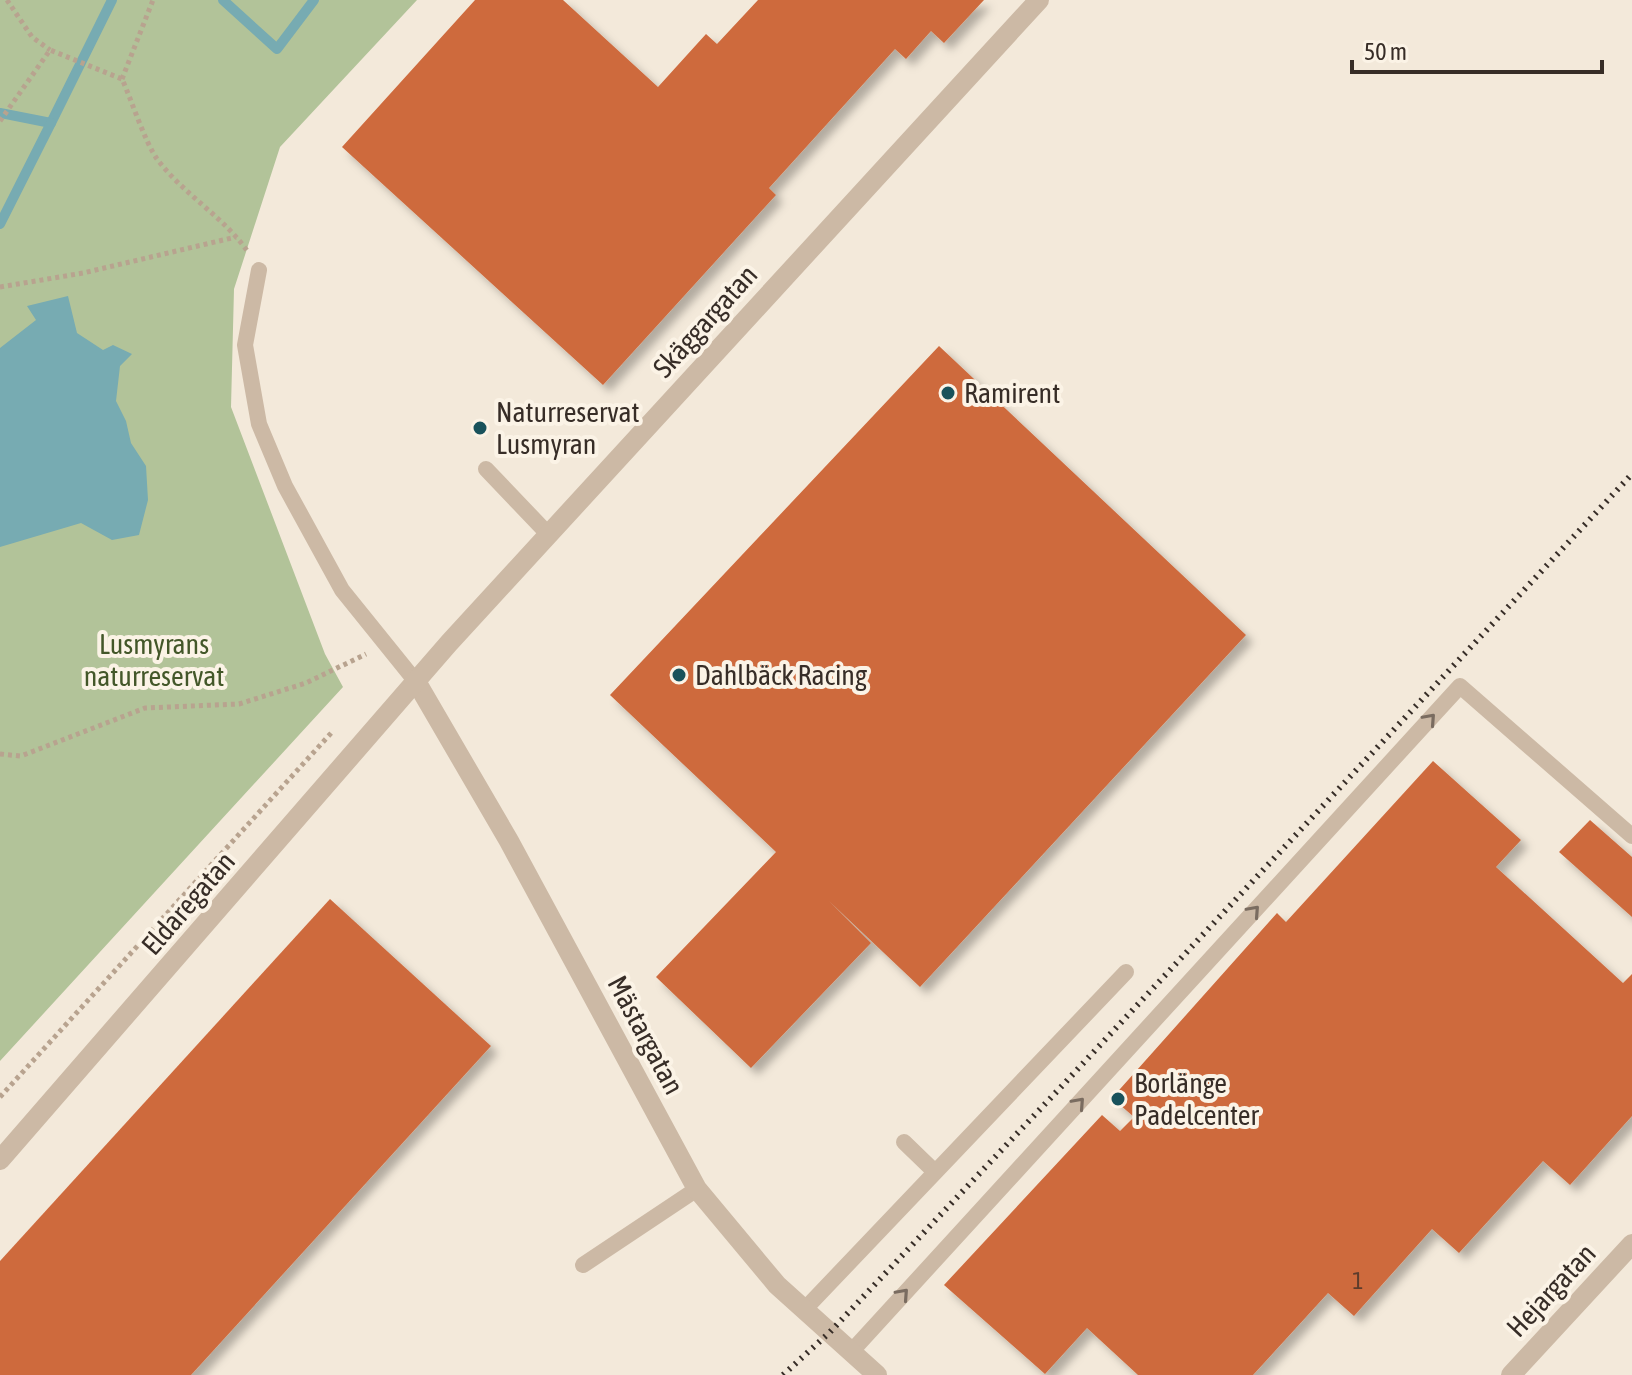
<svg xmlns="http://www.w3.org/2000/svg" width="1632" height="1375" font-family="'Asap Condensed',sans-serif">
<defs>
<filter id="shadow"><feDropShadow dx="7" dy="7" stdDeviation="4" flood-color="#0004"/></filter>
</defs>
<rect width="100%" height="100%" fill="#f3e9da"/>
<polygon fill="#b2c399" points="0,0 417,0 280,147 234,289 231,407 325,654 343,687 0,1061"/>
<polygon fill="#77abb2" points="68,296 77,333 103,350 113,345 132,354 120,366 116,401 126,421 131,443 146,466 148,500 139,535 112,540 81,523 0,547 0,348 36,320 27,306"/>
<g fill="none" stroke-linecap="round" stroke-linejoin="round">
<g stroke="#77abb2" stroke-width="10">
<polyline points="223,0 277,49 314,0"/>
<polyline points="0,113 51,123 112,0"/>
<polyline points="0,224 51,123"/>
</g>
</g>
<g fill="#ce6a3d" filter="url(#shadow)">
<polygon points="475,0 563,0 658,87 706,34 717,44 758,0 984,0 944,43 931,31 906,59 895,49 769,188 776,195 603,385 342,147"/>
<polygon points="939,346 1246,635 920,987 829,901 871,943 751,1068 656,977 776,852 610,695"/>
<polygon points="1433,761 1521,840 1496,867 1623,983 1632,974 1632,1116 1570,1185 1543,1161 1459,1253 1432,1229 1354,1316 1328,1293 1253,1375 1138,1375 1087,1328 1045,1374 944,1285 1102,1115 1120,1131 1134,1117 1112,1098 1277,913 1286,922"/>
<polygon points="1590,820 1632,857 1632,917 1559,852"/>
<polygon points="330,899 491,1046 191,1375 0,1375 0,1261"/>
</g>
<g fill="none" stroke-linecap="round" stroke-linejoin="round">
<g stroke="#b8a38f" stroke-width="5" stroke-dasharray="4 4" stroke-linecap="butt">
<polyline points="7,0 32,37 50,50"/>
<polyline points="122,79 153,0"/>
<path d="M0,121L50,50L122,79C132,101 144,140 157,159C183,194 224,217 248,252"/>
<polyline points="0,287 83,273 236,237"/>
<polyline points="0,754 21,756 145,708 239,704 306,683 366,654"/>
<polyline points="0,1097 333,731"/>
</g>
<g stroke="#ccb9a5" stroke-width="16">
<polyline points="259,270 245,345 259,424 285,486 342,590 417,683"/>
<polyline points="486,469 548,534"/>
<polyline points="904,1142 935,1172"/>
<polyline points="583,1265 697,1189"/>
<polyline points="804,1310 1126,972"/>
<polyline points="851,1352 1460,686 1632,836"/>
</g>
<g stroke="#ccb9a5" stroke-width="20">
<polyline points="417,683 509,841 697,1189 777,1285 877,1375"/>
<polyline points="0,1160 449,643 1039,0"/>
<polyline points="1511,1375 1632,1244"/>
</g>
<polyline stroke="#372d27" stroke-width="6" stroke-dasharray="2 6" stroke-linecap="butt" points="783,1375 830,1332 1061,1087 1632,474"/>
</g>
<defs><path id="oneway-chevron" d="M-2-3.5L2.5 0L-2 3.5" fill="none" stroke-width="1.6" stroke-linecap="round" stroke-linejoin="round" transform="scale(2)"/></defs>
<g stroke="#7a6c60">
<use href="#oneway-chevron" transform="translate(1430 719) rotate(-48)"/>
<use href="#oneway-chevron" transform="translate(1254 911) rotate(-48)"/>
<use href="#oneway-chevron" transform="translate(1079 1103) rotate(-48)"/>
<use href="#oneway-chevron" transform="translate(903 1294) rotate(-48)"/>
</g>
<g fill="#19525b" stroke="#fbf3e6" stroke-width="3">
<circle cx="948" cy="393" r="8"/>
<circle cx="480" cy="428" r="8"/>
<circle cx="679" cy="675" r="8"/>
<circle cx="1118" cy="1099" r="8"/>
</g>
<g text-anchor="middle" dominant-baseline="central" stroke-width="8" stroke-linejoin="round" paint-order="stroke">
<g font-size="24" fill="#5d3c2c">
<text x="1358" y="1280">1</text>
</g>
<g font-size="28" fill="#372d27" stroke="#fbf3e6">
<text transform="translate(705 321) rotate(-48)">Skäggargatan</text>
<text transform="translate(188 903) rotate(-49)">Eldaregatan</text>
<text transform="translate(646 1035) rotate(62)">Mästargatan</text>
<text transform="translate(1551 1290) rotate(-47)">Hejargatan</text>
</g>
<g font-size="28" fill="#372d27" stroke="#fbf3e6" text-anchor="start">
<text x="964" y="393">Ramirent</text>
<text x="496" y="412">Naturreservat<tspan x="496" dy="32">Lusmyran</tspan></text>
<text x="695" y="675">Dahlbäck Racing</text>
<text x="1134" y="1083">Borlänge<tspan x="1134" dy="32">Padelcenter</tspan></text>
</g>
<g font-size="28" fill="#435729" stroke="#fbf3e6">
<text x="154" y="644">Lusmyrans<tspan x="154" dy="32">naturreservat</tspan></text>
</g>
</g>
<path d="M1352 60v12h250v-12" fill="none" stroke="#372d27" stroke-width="4"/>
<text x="1364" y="60" font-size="24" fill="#372d27" stroke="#fbf3e6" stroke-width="6" paint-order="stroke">50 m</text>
</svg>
